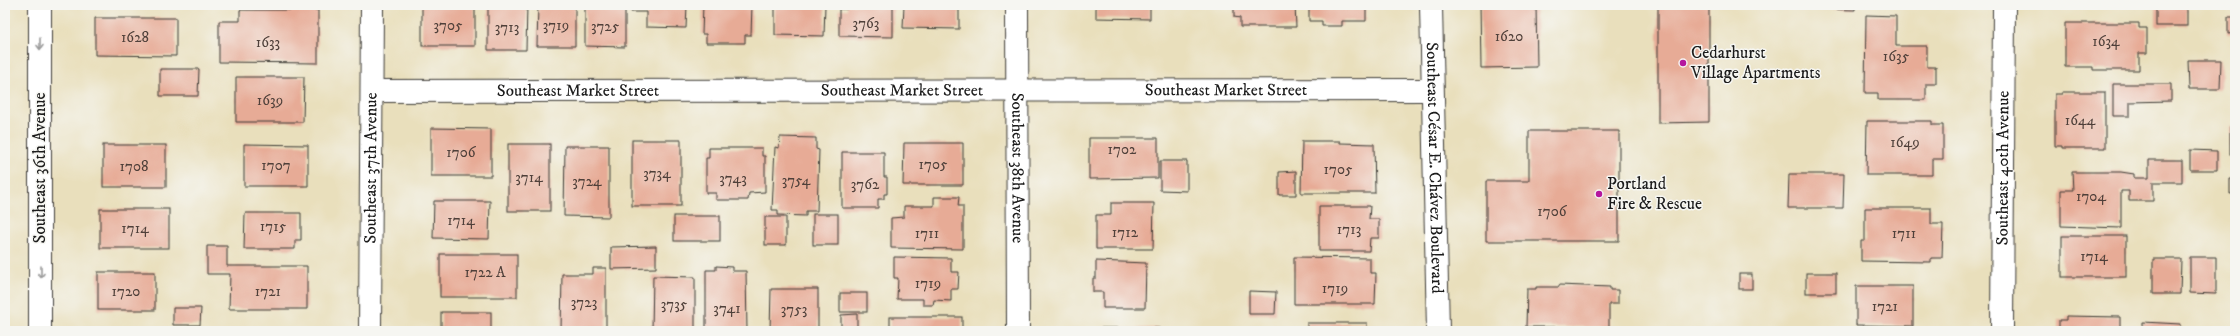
<svg xmlns="http://www.w3.org/2000/svg" width="2240" height="336" font-family="'IM FELL DW Pica',serif">
<rect width="100%" height="100%" fill="#f6f6f2"/>
<filter id="ink" filterUnits="userSpaceOnUse"><feTurbulence type="fractalNoise" baseFrequency=".025" numOctaves="2"/><feDisplacementMap in="SourceGraphic" scale="8" xChannelSelector="R" yChannelSelector="G"/><feConvolveMatrix kernelMatrix="1 2 1 2 8 2 1 2 1" color-interpolation-filters="sRGB"/></filter>
<filter id="wash" filterUnits="userSpaceOnUse"><feTurbulence type="fractalNoise" baseFrequency=".012" numOctaves="4" result="noise"/><feDisplacementMap in="SourceGraphic" scale="16" xChannelSelector="R" yChannelSelector="G"/><feGaussianBlur stdDeviation="0.9" result="paint"/><feColorMatrix in="noise" values="0 0 0 0 0 0 0 0 0 0 0 0 0 0 0 0 0 1.4 0 .05"/><feComposite in="paint" operator="in"/></filter>
<g filter="url(#wash)">
<rect width="100%" height="100%" fill="#e9dfbc"/>
<g id="blocks">
<g fill="#e7ab96">
<rect x="422" y="5" width="53" height="41"/>
<polygon points="488,5 527,5 526,50 488,50"/>
<polygon points="538,5 575,5 575,46 537,46"/>
<polygon points="585,5 625,5 625,47 585,46"/>
<polygon points="631,5 687,5 686,28 646,27 646,12 631,12"/>
<polygon points="703,5 752,5 751,35 745,35 745,43 706,43 706,34 702,34"/>
<polygon points="787,5 825,5 824,36 775,35 775,7 787,7"/>
<polygon points="847,5 893,5 893,37 839,36 839,9 847,9"/>
<polygon points="904,5 959,5 959,29 903,28"/>
<polygon points="1096,5 1150,5 1150,19 1096,18"/>
<polygon points="1234,5 1295,5 1296,27 1240,27 1240,18 1234,17"/>
<polygon points="1309,5 1366,5 1366,21 1342,21 1342,26 1322,26 1322,21 1309,21"/>
<polygon points="1480,5 1536,5 1537,67 1481,68"/>
<polygon points="1658,5 1709,5 1709,122 1658,123"/>
<polygon points="1820,5 1855,5 1855,10 1820,9"/>
<rect x="2156" y="5" width="31" height="21"/>
<polygon points="240,10 318,10 318,63 219,62 219,21 240,21"/>
<polygon points="1866,15 1896,16 1896,46 1927,46 1927,67 1936,67 1936,84 1926,84 1926,100 1878,100 1878,93 1865,93"/>
<polygon points="2228,17 2235,17 2235,33 2228,34"/>
<polygon points="95,18 176,18 176,56 95,55"/>
<polygon points="2065,23 2139,23 2139,28 2147,28 2147,53 2139,53 2139,70 2093,70 2093,67 2065,67"/>
<polygon points="2188,60 2221,60 2220,89 2189,89"/>
<polygon points="160,69 199,69 198,96 160,96"/>
<polygon points="236,77 304,77 303,122 236,122"/>
<polygon points="2113,84 2171,84 2171,101 2130,102 2130,116 2113,116"/>
<polygon points="2062,92 2105,92 2105,148 2062,148 2062,146 2055,146 2055,94 2062,94"/>
<polygon points="1867,121 1932,121 1932,125 1943,125 1943,159 1932,159 1932,175 1866,175"/>
<rect x="2230" y="127" width="5" height="27"/>
<polygon points="431,128 491,129 491,176 431,176"/>
<polygon points="1529,131 1619,131 1619,241 1486,241 1486,181 1529,181"/>
<polygon points="780,137 816,138 816,149 819,150 817,211 806,211 806,216 778,215 778,210 772,210 775,147 779,148"/>
<polygon points="1089,138 1158,138 1158,178 1089,179"/>
<rect x="632" y="140" width="49" height="66"/>
<polygon points="1302,141 1340,141 1340,143 1374,144 1375,193 1301,193"/>
<polygon points="904,143 963,143 963,185 903,185"/>
<polygon points="244,144 308,145 308,186 244,186"/>
<rect x="508" y="144" width="42" height="67"/>
<rect x="103" y="145" width="63" height="42"/>
<polygon points="565,146 609,146 609,217 564,216"/>
<polygon points="709,148 762,148 762,156 765,156 765,192 749,193 748,200 716,200 716,193 706,193 706,158 709,158"/>
<polygon points="2190,150 2217,151 2217,170 2190,170"/>
<polygon points="842,152 884,152 884,177 887,177 887,194 884,194 884,199 878,199 878,208 842,208"/>
<polygon points="2149,160 2182,160 2182,182 2153,182 2153,201 2129,201 2129,191 2121,191 2121,228 2061,226 2061,190 2073,190 2072,172 2121,172 2134,174 2134,178 2149,178"/>
<polygon points="1160,161 1187,161 1187,191 1160,190"/>
<polygon points="1296,171 1296,195 1279,195 1279,172"/>
<polygon points="1789,174 1844,174 1843,208 1788,208"/>
<polygon points="2230,179 2235,179 2235,193 2230,194"/>
<polygon points="934,197 959,197 958,206 963,206 963,249 891,248 891,218 904,217 904,206 934,206"/>
<polygon points="434,201 490,201 489,239 433,238"/>
<polygon points="1111,203 1154,203 1153,249 1096,249 1096,215 1111,215"/>
<polygon points="1319,206 1370,206 1369,219 1379,219 1379,238 1370,238 1369,251 1319,251"/>
<polygon points="1865,208 1931,208 1931,224 1943,224 1942,258 1931,258 1931,262 1861,261 1861,241 1865,241"/>
<rect x="100" y="209" width="69" height="39"/>
<polygon points="245,213 301,213 301,240 295,240 295,249 244,249"/>
<rect x="813" y="214" width="25" height="31"/>
<rect x="674" y="216" width="46" height="25"/>
<rect x="765" y="217" width="21" height="28"/>
<rect x="2062" y="236" width="64" height="41"/>
<polygon points="207,246 227,246 227,266 307,266 307,309 229,309 230,274 207,274"/>
<polygon points="656,246 656,268 611,269 611,247"/>
<rect x="440" y="254" width="77" height="43"/>
<polygon points="894,257 951,258 951,272 959,272 958,289 951,289 951,301 934,300 933,305 923,305 923,299 897,299 898,278 894,278"/>
<polygon points="1294,257 1370,258 1370,273 1376,273 1375,304 1294,304"/>
<polygon points="2190,257 2216,257 2216,294 2190,293"/>
<polygon points="2153,259 2181,259 2180,294 2153,294"/>
<polygon points="1096,261 1146,263 1145,308 1103,308 1103,292 1093,292 1093,278 1096,278"/>
<polygon points="716,266 732,267 732,271 746,271 747,331 706,331 706,270 716,270"/>
<polygon points="593,268 606,268 606,331 561,331 562,274 593,274"/>
<rect x="98" y="272" width="57" height="38"/>
<rect x="1806" y="273" width="30" height="20"/>
<rect x="1739" y="274" width="13" height="15"/>
<polygon points="653,276 695,277 695,331 652,331"/>
<polygon points="1559,285 1610,287 1610,290 1618,290 1618,304 1609,304 1609,327 1526,327 1527,289 1536,289 1536,287 1559,287"/>
<polygon points="1856,286 1913,286 1913,326 1856,325"/>
<polygon points="771,289 818,289 818,329 821,329 821,331 770,331"/>
<polygon points="1249,291 1276,292 1275,314 1249,314"/>
<rect x="840" y="293" width="27" height="19"/>
<polygon points="173,308 201,308 200,325 173,325"/>
<rect x="441" y="312" width="50" height="19"/>
<polygon points="857,314 857,331 841,331 841,315"/>
<polygon points="2066,316 2120,317 2120,329 2122,331 2059,331 2059,320 2066,320"/>
<rect x="890" y="317" width="72" height="14"/>
<polygon points="2143,322 2180,324 2180,331 2143,331"/>
<rect x="1307" y="323" width="60" height="8"/>
<rect x="1095" y="328" width="64" height="3"/>
</g>
</g>
</g>
<g filter="url(#ink)">
<use href="#blocks" fill-opacity="0" stroke="#3b3934" stroke-width="1"/>
<g fill="none" stroke-linecap="round" stroke-linejoin="round">
<g stroke="#3b3934" stroke-width="24">
<g id="minor">
<polyline points="40,5 40,331"/>
<path id="s1" d="M1017,5L1018,331"/>
<path id="s2" d="M372,91L1432,90"/>
<path id="s3" d="M370,331L372,5"/>
<path id="s4" d="M2002,331L2004,5"/>
</g>
</g>
<g stroke="#3b3934" stroke-width="24">
<g id="major">
<path id="s5" d="M1431,5L1438,331"/>
</g>
</g>
<use href="#minor" stroke="#fff" stroke-width="22"/>
<use href="#major" stroke="#fff" stroke-width="22"/>
</g>
<defs><path id="oneway-shaft" d="M-6 0H5M1.5-3L5.5 0L1.5 3" fill="none" stroke-width="1.6" stroke-linecap="round" stroke-linejoin="round"/></defs>
<g stroke="#999">
<use href="#oneway-shaft" transform="translate(40 44) rotate(90)"/>
<use href="#oneway-shaft" transform="translate(41 272) rotate(90)"/>
</g>
</g>
<g fill="#b5179e" stroke="#f6f6f2" stroke-width="1.5">
<circle cx="1683" cy="63" r="4"/>
<circle cx="1599" cy="194" r="4"/>
</g>
<g text-anchor="middle" dominant-baseline="central" stroke-width="3" stroke-linejoin="round" paint-order="stroke">
<g font-size="15" fill="#4f403a">
<text x="866" y="23">3763</text>
<text x="448" y="25">3705</text>
<text x="556" y="25">3719</text>
<text x="605" y="26">3725</text>
<text x="507" y="27">3713</text>
<text x="1509" y="36">1620</text>
<text x="135" y="37">1628</text>
<text x="2106" y="41">1634</text>
<text x="268" y="42">1633</text>
<text x="1896" y="56">1635</text>
<text x="270" y="100">1639</text>
<text x="2080" y="120">1644</text>
<text x="1905" y="142">1649</text>
<text x="1122" y="149">1702</text>
<text x="461" y="152">1706</text>
<text x="933" y="164">1705</text>
<text x="276" y="165">1707</text>
<text x="134" y="166">1708</text>
<text x="1338" y="169">1705</text>
<text x="657" y="173">3734</text>
<text x="529" y="177">3714</text>
<text x="733" y="178">3743</text>
<text x="796" y="180">3754</text>
<text x="587" y="181">3724</text>
<text x="865" y="184">3762</text>
<text x="2091" y="196">1704</text>
<text x="1552" y="211">1706</text>
<text x="461" y="220">1714</text>
<text x="273" y="226">1715</text>
<text x="135" y="228">1714</text>
<text x="1349" y="229">1713</text>
<text x="1125" y="232">1712</text>
<text x="927" y="233">1711</text>
<text x="1904" y="233">1711</text>
<text x="2094" y="256">1714</text>
<text x="485" y="272">1722 A</text>
<text x="928" y="283">1719</text>
<text x="1335" y="288">1719</text>
<text x="126" y="291">1720</text>
<text x="268" y="291">1721</text>
<text x="584" y="302">3723</text>
<text x="674" y="304">3735</text>
<text x="1885" y="306">1721</text>
<text x="727" y="308">3741</text>
<text x="794" y="309">3753</text>
</g>
<g font-size="17" fill="#1c1c1c" stroke="#f6f6f2" text-anchor="start">
<text x="1691" y="53">Cedarhurst<tspan x="1691" dy="20">Village Apartments</tspan></text>
<text x="1607" y="184">Portland<tspan x="1607" dy="20">Fire &amp; Rescue</tspan></text>
</g>
<g font-size="17" fill="#1c1c1c" stroke="#f6f6f2">
<text stroke="none"><textPath href="#s2" startOffset="530">Southeast Market Street</textPath></text>
<text stroke="none"><textPath href="#s2" startOffset="854">Southeast Market Street</textPath></text>
<text stroke="none"><textPath href="#s2" startOffset="206">Southeast Market Street</textPath></text>
<text transform="translate(40 168) rotate(-90)">Southeast 36th Avenue</text>
<text stroke="none"><textPath href="#s3" startOffset="163">Southeast 37th Avenue</textPath></text>
<text stroke="none"><textPath href="#s1" startOffset="163">Southeast 38th Avenue</textPath></text>
<text stroke="none"><textPath href="#s5" startOffset="163">Southeast César E. Chávez Boulevard</textPath></text>
<text stroke="none"><textPath href="#s4" startOffset="163">Southeast 40th Avenue</textPath></text>
</g>
</g>
<rect width="2240" height="336" fill="none" stroke="#f6f6f2" stroke-width="20"/>
</svg>
